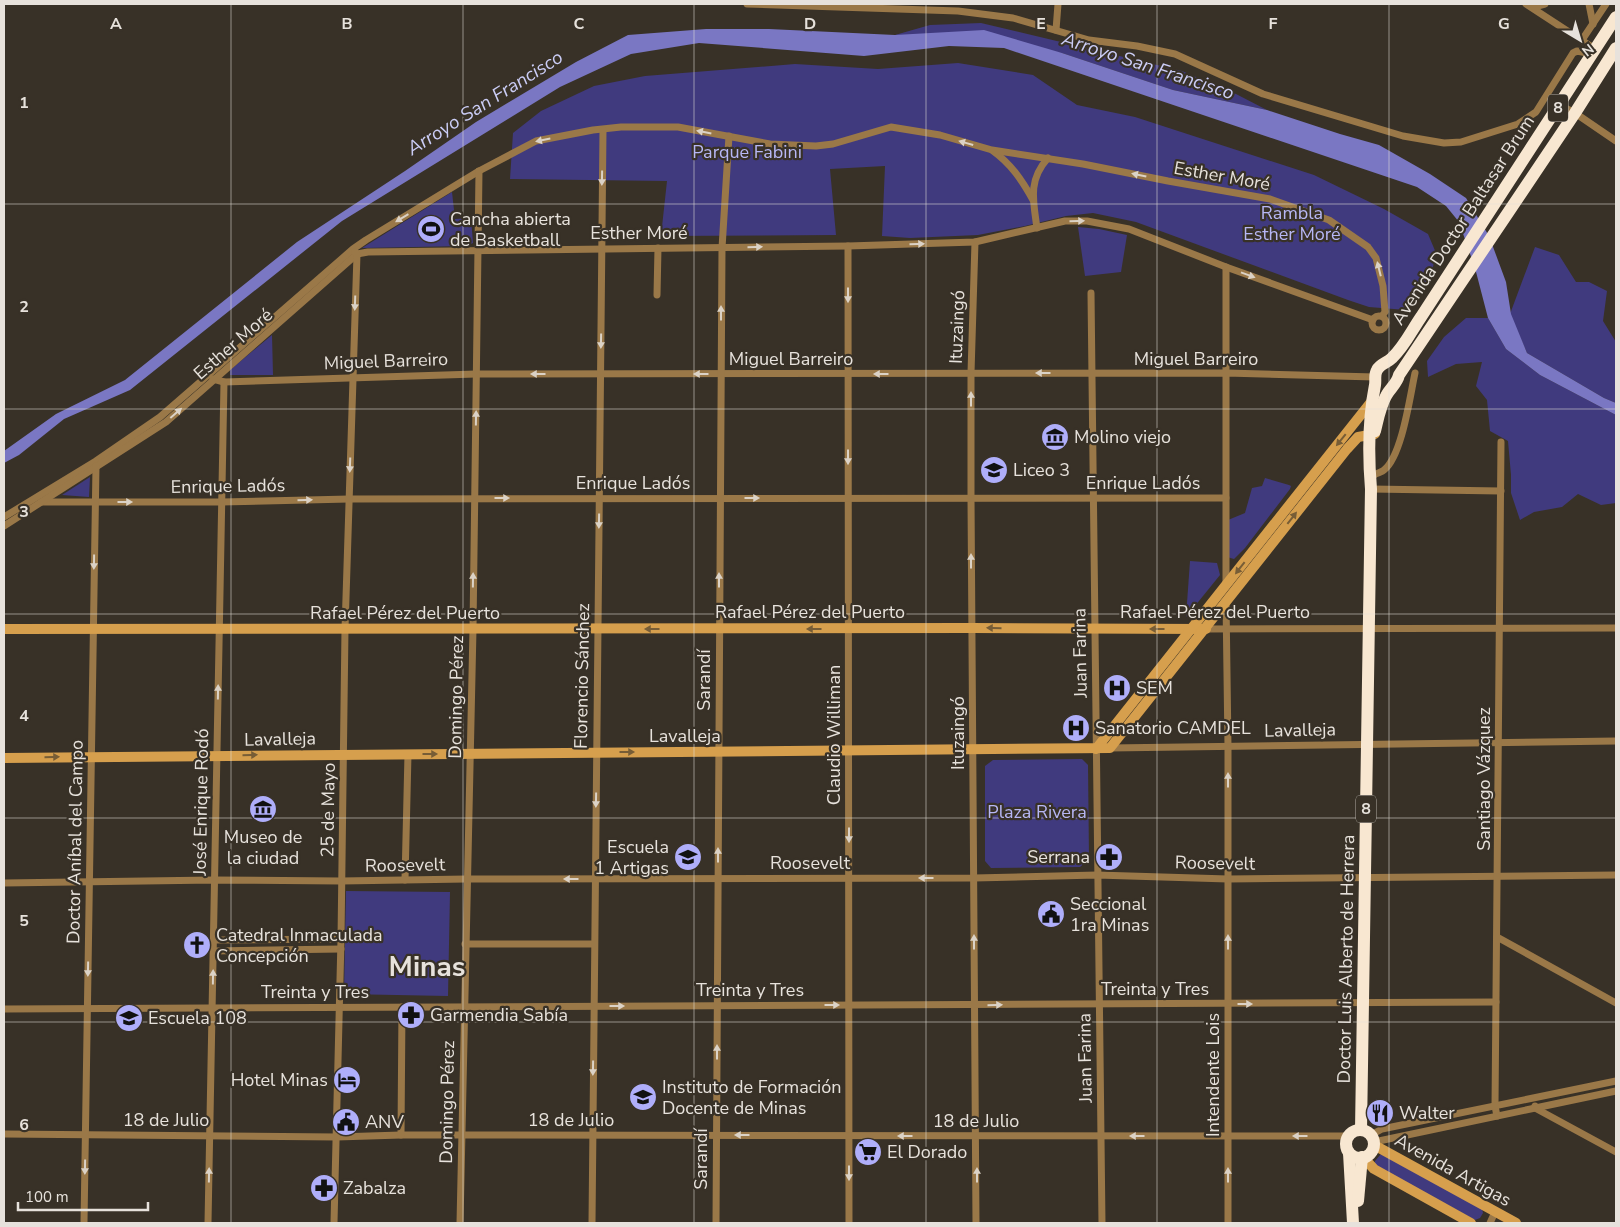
<svg xmlns="http://www.w3.org/2000/svg" width="1620" height="1227" font-family="'Nunito Sans',sans-serif">
<rect width="100%" height="100%" fill="#383127"/>
<g fill="#403a7e">
<polygon points="981,23 1182,71 1236,94 1267,110 1173,90 1062,53 895,35 930,25"/>
<polygon points="958,63 1033,75 1077,105 1135,117 1314,175 1384,209 1428,234 1436,253 1431,276 1406,310 1369,307 1348,300 1136,222 1093,213 1066,216 1025,226 978,235 910,238 882,236 885,166 830,169 836,235 661,236 667,181 510,179 513,133 541,111 594,86 645,76 795,64 878,69"/>
<polygon points="452,192 455,219 471,218 473,243 466,246 362,248"/>
<polygon points="1078,227 1099,229 1127,235 1121,272 1085,276"/>
<polygon points="1535,247 1559,255 1576,282 1589,282 1607,291 1603,321 1616,342 1616,403 1604,398 1527,353 1510,314"/>
<polygon points="1466,318 1488,318 1506,349 1540,375 1616,415 1616,503 1601,505 1578,494 1562,507 1534,512 1520,520 1511,493 1511,475 1508,441 1490,431 1487,400 1476,386 1482,362 1456,364 1428,377 1427,361 1444,337"/>
<polygon points="272,335 273,375 230,375 230,370"/>
<polygon points="90,477 89,497 62,495"/>
<polygon points="1265,478 1289,485 1291,486 1290,489 1245,548 1234,559 1227,557 1228,520 1245,513 1252,488 1262,486"/>
<polygon points="1190,561 1217,563 1220,575 1186,617"/>
<polygon points="1082,759 1088,765 1089,859 1080,867 991,868 985,861 985,766 993,760"/>
<polygon points="346,891 450,892 448,996 344,994"/>
<polygon points="1381,1154 1482,1209 1483,1213 1480,1218 1475,1220 1375,1165 1375,1161"/>
</g>
<polygon fill="#7a77c3" points="706,29 769,29 895,35 984,30 1062,53 1173,90 1267,110 1340,134 1379,145 1430,174 1466,198 1489,236 1506,282 1511,314 1527,353 1604,398 1616,403 1616,415 1540,375 1506,349 1488,318 1475,268 1459,222 1446,206 1417,187 1004,48 949,46 864,56 699,43 631,54 560,87 342,221 130,390 64,419 19,455 4,463 4,451 56,414 125,380 297,242 405,171 476,122 576,62 628,35"/>
<g fill="none" stroke-linecap="round" stroke-linejoin="round">
<g stroke="#9a7848" stroke-width="7">
<polyline points="747,4 958,11 1013,18 1089,40 1137,46 1175,54 1263,94 1403,136 1444,143 1461,142 1518,124 1536,112 1573,53 1577,51 1592,54"/>
<polyline points="1526,4 1595,49"/>
<polyline points="1533,4 1534,7 1545,4"/>
<polyline points="1589,4 1593,24"/>
<polyline points="1056,30 1058,4"/>
<polyline points="1582,40 1606,4"/>
<polyline points="1560,105 1575,113 1616,141"/>
<path d="M993,151C1011,164 1022,180 1033,200"/>
<path d="M1037,228C1033,200 1028,180 1048,158"/>
<polyline points="975,242 971,373 971,498 976,1223"/>
<polyline points="848,246 849,1223"/>
<polyline points="1226,267 1226,585"/>
<polyline points="1091,293 1102,1223"/>
<polyline points="657,295 658,248"/>
<circle cx="1379" cy="323" r="7"/>
<polyline points="213,379 224,382 476,374 1226,373 1375,377"/>
<path d="M1374,475C1377,473 1382,472 1384,470C1402,456 1410,396 1415,373"/>
<polyline points="1371,489 1501,491"/>
<polyline points="42,502 221,502 349,499 1226,498"/>
<polyline points="4,517 96,461 160,417 353,249 366,240 479,171 536,141 593,130 621,127 678,127 770,144 816,146 833,144 891,127 940,135 992,150 1083,164 1168,181 1270,199 1329,220 1368,247 1376,258 1383,286 1385,312 1382,316"/>
<polyline points="4,526 166,422 357,254 368,252 848,246 975,242 1065,221 1087,221 1129,229 1226,267 1373,320"/>
<polyline points="1226,601 1228,747 1228,1223"/>
<polyline points="1206,629 1616,628"/>
<polyline points="1110,748 1616,741"/>
<polyline points="405,880 408,754"/>
<polyline points="4,883 214,880 341,881 466,879 974,878 1097,875 1228,879 1616,875"/>
<polyline points="1497,937 1616,1003"/>
<polyline points="214,940 341,939"/>
<polyline points="465,944 594,944"/>
<polyline points="214,951 341,949"/>
<polyline points="4,1009 1496,1002"/>
<polyline points="1535,1106 1535,1108 1616,1152"/>
<polyline points="1497,1116 1495,1106 1501,442"/>
<polyline points="4,1134 337,1137 401,1135 1348,1136"/>
<polyline points="401,1135 402,1007"/>
<polyline points="1371,1135 1382,1129 1616,1081"/>
<polyline points="1374,1142 1616,1091"/>
<polyline points="84,1223 96,466"/>
<polyline points="208,1223 224,382"/>
<polyline points="334,1223 341,939 345,629 357,254 355,252"/>
<polyline points="460,1223 473,629 479,171"/>
<polyline points="592,1223 603,130"/>
<polyline points="716,1223 722,248 729,136"/>
<polyline points="1490,1223 1495,1212"/>
</g>
<g stroke="#d69f4d" stroke-width="10">
<polyline points="4,629 972,628 1206,629"/>
<polyline points="1096,749 1371,402"/>
<polyline points="4,758 1110,748 1347,449 1358,437 1375,434"/>
<polyline points="1374,1145 1516,1223"/>
<polyline points="1363,1157 1374,1169 1471,1223"/>
</g>
<g stroke="#f8e7d1" stroke-width="12">
<path d="M1375,431C1378,419 1380,407 1386,396C1390,388 1397,384 1399,375L1575,113L1616,48"/>
<path d="M1361,1130L1371,489C1368,453 1368,420 1375,385C1376,379 1374,375 1377,370C1380,364 1387,363 1392,358C1404,347 1412,330 1421,317L1616,17"/>
<circle cx="1360" cy="1144" r="14"/>
<polyline points="1349,1153 1353,1223"/>
<polyline points="1358,1201 1362,1157"/>
</g>
</g>
<defs><path id="oneway-solid" d="M-6-.8H1V-3.2L6.5 0L1 3.2V.8H-6Z" transform="scale(1.25)"/></defs>
<g fill="#dbd2c6">
<use href="#oneway-solid" transform="translate(704 132) rotate(-169)"/>
<use href="#oneway-solid" transform="translate(543 140) rotate(168)"/>
<use href="#oneway-solid" transform="translate(966 143) rotate(-164)"/>
<use href="#oneway-solid" transform="translate(1139 175) rotate(-168)"/>
<use href="#oneway-solid" transform="translate(602 178) rotate(91)"/>
<use href="#oneway-solid" transform="translate(402 218) rotate(149)"/>
<use href="#oneway-solid" transform="translate(1077 221) rotate(-1)"/>
<use href="#oneway-solid" transform="translate(917 244) rotate(-2)"/>
<use href="#oneway-solid" transform="translate(755 247) rotate(-1)"/>
<use href="#oneway-solid" transform="translate(1379 269) rotate(-104)"/>
<use href="#oneway-solid" transform="translate(1248 275) rotate(20)"/>
<use href="#oneway-solid" transform="translate(848 295) rotate(90)"/>
<use href="#oneway-solid" transform="translate(355 303) rotate(92)"/>
<use href="#oneway-solid" transform="translate(721 313) rotate(-90)"/>
<use href="#oneway-solid" transform="translate(601 341) rotate(91)"/>
<use href="#oneway-solid" transform="translate(1043 373) rotate(-180)"/>
<use href="#oneway-solid" transform="translate(538 374) rotate(180)"/>
<use href="#oneway-solid" transform="translate(701 374) rotate(-180)"/>
<use href="#oneway-solid" transform="translate(881 374) rotate(180)"/>
<use href="#oneway-solid" transform="translate(971 399) rotate(-90)"/>
<use href="#oneway-solid" transform="translate(176 413) rotate(-41)"/>
<use href="#oneway-solid" transform="translate(476 418) rotate(-89)"/>
<use href="#oneway-solid" transform="translate(848 457) rotate(90)"/>
<use href="#oneway-solid" transform="translate(350 465) rotate(92)"/>
<use href="#oneway-solid" transform="translate(502 498)"/>
<use href="#oneway-solid" transform="translate(752 498)"/>
<use href="#oneway-solid" transform="translate(305 500) rotate(-2)"/>
<use href="#oneway-solid" transform="translate(125 502)"/>
<use href="#oneway-solid" transform="translate(599 521) rotate(91)"/>
<use href="#oneway-solid" transform="translate(971 561) rotate(-90)"/>
<use href="#oneway-solid" transform="translate(94 562) rotate(91)"/>
<use href="#oneway-solid" transform="translate(473 580) rotate(-89)"/>
<use href="#oneway-solid" transform="translate(719 580) rotate(-90)"/>
<use href="#oneway-solid" transform="translate(218 692) rotate(-89)"/>
<use href="#oneway-solid" transform="translate(1228 780) rotate(-90)"/>
<use href="#oneway-solid" transform="translate(596 800) rotate(91)"/>
<use href="#oneway-solid" transform="translate(849 835) rotate(90)"/>
<use href="#oneway-solid" transform="translate(718 855) rotate(-90)"/>
<use href="#oneway-solid" transform="translate(926 878) rotate(-180)"/>
<use href="#oneway-solid" transform="translate(571 879) rotate(180)"/>
<use href="#oneway-solid" transform="translate(974 942) rotate(-90)"/>
<use href="#oneway-solid" transform="translate(1228 942) rotate(-90)"/>
<use href="#oneway-solid" transform="translate(88 969) rotate(91)"/>
<use href="#oneway-solid" transform="translate(213 977) rotate(-89)"/>
<use href="#oneway-solid" transform="translate(1245 1004)"/>
<use href="#oneway-solid" transform="translate(832 1005)"/>
<use href="#oneway-solid" transform="translate(995 1005) rotate(-1)"/>
<use href="#oneway-solid" transform="translate(617 1006)"/>
<use href="#oneway-solid" transform="translate(717 1052) rotate(-90)"/>
<use href="#oneway-solid" transform="translate(593 1068) rotate(91)"/>
<use href="#oneway-solid" transform="translate(742 1135) rotate(-180)"/>
<use href="#oneway-solid" transform="translate(905 1136) rotate(-180)"/>
<use href="#oneway-solid" transform="translate(1137 1136) rotate(-180)"/>
<use href="#oneway-solid" transform="translate(1300 1136) rotate(-180)"/>
<use href="#oneway-solid" transform="translate(85 1167) rotate(91)"/>
<use href="#oneway-solid" transform="translate(849 1173) rotate(90)"/>
<use href="#oneway-solid" transform="translate(209 1175) rotate(-89)"/>
<use href="#oneway-solid" transform="translate(977 1175) rotate(-90)"/>
<use href="#oneway-solid" transform="translate(1228 1175) rotate(-90)"/>
</g>
<g fill="#775d36">
<use href="#oneway-solid" transform="translate(1341 440) rotate(129)"/>
<use href="#oneway-solid" transform="translate(1292 518) rotate(-52)"/>
<use href="#oneway-solid" transform="translate(1240 568) rotate(128)"/>
<use href="#oneway-solid" transform="translate(994 628) rotate(-179)"/>
<use href="#oneway-solid" transform="translate(652 629) rotate(-180)"/>
<use href="#oneway-solid" transform="translate(814 629) rotate(180)"/>
<use href="#oneway-solid" transform="translate(1157 629) rotate(180)"/>
<use href="#oneway-solid" transform="translate(627 752)"/>
<use href="#oneway-solid" transform="translate(430 754)"/>
<use href="#oneway-solid" transform="translate(250 755) rotate(-1)"/>
<use href="#oneway-solid" transform="translate(52 757) rotate(-1)"/>
</g>
<path fill="none" stroke="#e7e2dc" stroke-width="1" stroke-opacity="0.55" d="M231,4V1223M463,4V1223M694,4V1223M926,4V1223M1157,4V1223M1389,4V1223M4,204H1616M4,409H1616M4,614H1616M4,818H1616M4,1022H1616"/>
<defs>
<g id="stadium-disc" transform="scale(1.4375)"><circle r="9.5" fill="#afaefa" stroke="#383127"/><path d="M0-5a6.5 5 0 1 0 0 10a6.5 5 0 1 0 0-10ZM-3.5-1.8h7v3.6h-7Z" fill="#111"/></g>
<g id="museum-disc" transform="scale(1.4375)"><circle r="9.5" fill="#afaefa" stroke="#383127"/><path d="M0-6L6-3V-2H-6V-3ZM-5-1h2V3h-2ZM-1-1h2V3h-2ZM3-1h2V3H3ZM-6 4H6V6H-6Z" fill="#111"/></g>
<g id="school-disc" transform="scale(1.4375)"><circle r="9.5" fill="#afaefa" stroke="#383127"/><path d="M0-5L7-2L0 1L-7-2ZM-4 1L0 2.5L4 1V4Q0 6-4 4Z" fill="#111"/></g>
<g id="hospital-disc" transform="scale(1.4375)"><circle r="9.5" fill="#afaefa" stroke="#383127"/><path d="M-5-5h3v3.5h4V-5h3V5h-3V1.5h-4V5h-3Z" fill="#111"/></g>
<g id="pharmacy-disc" transform="scale(1.4375)"><circle r="9.5" fill="#afaefa" stroke="#383127"/><path d="M-2-6h4v4h4v4h-4v4h-4v-4h-4v-4h4Z" fill="#111"/></g>
<g id="civic-disc" transform="scale(1.4375)"><circle r="9.5" fill="#afaefa" stroke="#383127"/><path d="M-.6-6.5H3V-4.5H.6V-3L4-1V1h2V6H-6V1h2V-1L-.6-3ZM-1.2 2.5V6h2.4V2.5Z" fill="#111"/></g>
<g id="church-disc" transform="scale(1.4375)"><circle r="9.5" fill="#afaefa" stroke="#383127"/><path d="M-1.2-6h2.4v3.5h3.3v2.4h-3.3V6h-2.4V-.1h-3.3v-2.4h3.3Z" fill="#111"/></g>
<g id="hotel-disc" transform="scale(1.4375)"><circle r="9.5" fill="#afaefa" stroke="#383127"/><path d="M-6-4.5h1.5V1H6V5H4.5V3h-9V5H-6ZM-4 0a1.8 1.8 0 1 1 3.6 0ZM.5 0V-2.5h3Q6-2.5 6 0Z" fill="#111"/></g>
<g id="university-disc" transform="scale(1.4375)"><circle r="9.5" fill="#afaefa" stroke="#383127"/><path d="M0-5L7-2L0 1L-7-2ZM-4 1L0 2.5L4 1V4Q0 6-4 4Z" fill="#111"/></g>
<g id="restaurant-disc" transform="scale(1.4375)"><circle r="9.5" fill="#afaefa" stroke="#383127"/><path d="M-5-6h1v4h1v-4h1v4h1v-4h1v5L-1.5 .5V6h-2V.5L-5-1ZM5-6V6H3V1.5H1.5Q1.5-4 5-6Z" fill="#111"/></g>
<g id="supermarket-disc" transform="scale(1.4375)"><circle r="9.5" fill="#afaefa" stroke="#383127"/><path d="M-6-5.5h2.5l.6 2H6L4.5 2H-2.5L-4.4-4H-6ZM-1.5 3.2a1.3 1.3 0 1 0 .1 0ZM3 3.2a1.3 1.3 0 1 0 .1 0Z" fill="#111"/></g>
</defs>
<g fill-rule="evenodd">
<use href="#stadium-disc" x="431" y="229"/>
<use href="#museum-disc" x="1055" y="437"/>
<use href="#school-disc" x="994" y="470"/>
<use href="#hospital-disc" x="1117" y="688"/>
<use href="#hospital-disc" x="1076" y="728"/>
<use href="#museum-disc" x="263" y="809"/>
<use href="#school-disc" x="688" y="857"/>
<use href="#pharmacy-disc" x="1109" y="857"/>
<use href="#civic-disc" x="1051" y="914"/>
<use href="#church-disc" x="197" y="945"/>
<use href="#pharmacy-disc" x="411" y="1015"/>
<use href="#school-disc" x="129" y="1018"/>
<use href="#hotel-disc" x="347" y="1080"/>
<use href="#university-disc" x="643" y="1097"/>
<use href="#restaurant-disc" x="1380" y="1113"/>
<use href="#civic-disc" x="346" y="1122"/>
<use href="#supermarket-disc" x="868" y="1152"/>
<use href="#pharmacy-disc" x="324" y="1188"/>
</g>
<g text-anchor="middle" dominant-baseline="central" stroke-width="4.5" stroke-linejoin="round" paint-order="stroke">
<g fill="#383127" stroke="#b2ada6" stroke-width="1">
<rect x="1548" y="94.5" width="20" height="27" rx="4"/>
<rect x="1356" y="795.5" width="20" height="27" rx="4"/>
</g>
<g font-size="16" font-weight="bold" fill="#e7e2dc">
<text x="1558" y="108">8</text>
<text x="1366" y="809">8</text>
</g>
<g font-size="18" fill="#b7b7f5" stroke="#383127">
<text x="747" y="152">Parque Fabini</text>
<text x="1292" y="213">Rambla<tspan x="1292" dy="21">Esther Moré</tspan></text>
<text x="1037" y="812">Plaza Rivera</text>
</g>
<g font-size="18" fill="#e7e2dc" stroke="#383127">
<text transform="translate(1222 176) rotate(10)">Esther Moré</text>
<text transform="translate(1463 220) rotate(-57)">Avenida Doctor Baltasar Brum</text>
<text x="639" y="233">Esther Moré</text>
<text transform="translate(957 327) rotate(-88)">Ituzaingó</text>
<text transform="translate(233 344) rotate(-41)">Esther Moré</text>
<text x="791" y="359">Miguel Barreiro</text>
<text x="1196" y="359">Miguel Barreiro</text>
<text transform="translate(386 361) rotate(-2)">Miguel Barreiro</text>
<text x="633" y="483">Enrique Ladós</text>
<text x="1143" y="483">Enrique Ladós</text>
<text transform="translate(228 486) rotate(-1)">Enrique Ladós</text>
<text x="810" y="612">Rafael Pérez del Puerto</text>
<text x="1215" y="612">Rafael Pérez del Puerto</text>
<text x="405" y="613">Rafael Pérez del Puerto</text>
<text transform="translate(1080 653) rotate(-91)">Juan Farina</text>
<text transform="translate(582 676) rotate(-89)">Florencio Sánchez</text>
<text transform="translate(704 680) rotate(-90)">Sarandí</text>
<text transform="translate(456 697) rotate(-89)">Domingo Pérez</text>
<text transform="translate(1300 730) rotate(-1)">Lavalleja</text>
<text transform="translate(958 733) rotate(-90)">Ituzaingó</text>
<text transform="translate(834 735) rotate(-90)">Claudio Williman</text>
<text x="685" y="736">Lavalleja</text>
<text transform="translate(280 739) rotate(-1)">Lavalleja</text>
<text transform="translate(1484 779) rotate(-90)">Santiago Vázquez</text>
<text transform="translate(201 802) rotate(-89)">José Enrique Rodó</text>
<text transform="translate(328 810) rotate(-89)">25 de Mayo</text>
<text transform="translate(75 842) rotate(-89)">Doctor Aníbal del Campo</text>
<text x="810" y="863">Roosevelt</text>
<text transform="translate(1215 863) rotate(1)">Roosevelt</text>
<text transform="translate(405 865) rotate(-1)">Roosevelt</text>
<text transform="translate(1346 959) rotate(-89)">Doctor Luis Alberto de Herrera</text>
<text x="1155" y="989">Treinta y Tres</text>
<text x="750" y="990">Treinta y Tres</text>
<text x="315" y="992">Treinta y Tres</text>
<text transform="translate(1085 1058) rotate(-91)">Juan Farina</text>
<text transform="translate(1213 1075) rotate(-90)">Intendente Lois</text>
<text transform="translate(447 1102) rotate(-89)">Domingo Pérez</text>
<text x="166" y="1120">18 de Julio</text>
<text x="571" y="1120">18 de Julio</text>
<text x="976" y="1121">18 de Julio</text>
<text transform="translate(701 1159) rotate(-90)">Sarandí</text>
<text transform="translate(1453 1170) rotate(29)">Avenida Artigas</text>
</g>
<g font-size="18" fill="#e7e2dc" stroke="#383127" text-anchor="start">
<text x="450" y="219">Cancha abierta<tspan x="450" dy="21">de Basketball</tspan></text>
<text x="1074" y="437">Molino viejo</text>
<text x="1013" y="470">Liceo 3</text>
<text x="1136" y="688">SEM</text>
<text x="1095" y="728">Sanatorio CAMDEL</text>
<text x="263" y="837" text-anchor="middle">Museo de<tspan x="263" dy="21">la ciudad</tspan></text>
<text x="669" y="847" text-anchor="end">Escuela<tspan x="669" dy="21">1 Artigas</tspan></text>
<text x="1090" y="857" text-anchor="end">Serrana</text>
<text x="1070" y="904">Seccional<tspan x="1070" dy="21">1ra Minas</tspan></text>
<text x="216" y="935">Catedral Inmaculada<tspan x="216" dy="21">Concepción</tspan></text>
<text x="430" y="1015">Garmendia Sabía</text>
<text x="148" y="1018">Escuela 108</text>
<text x="328" y="1080" text-anchor="end">Hotel Minas</text>
<text x="662" y="1087">Instituto de Formación<tspan x="662" dy="21">Docente de Minas</tspan></text>
<text x="1399" y="1113">Walter</text>
<text x="365" y="1122">ANV</text>
<text x="887" y="1152">El Dorado</text>
<text x="343" y="1188">Zabalza</text>
</g>
<g font-size="19" font-style="italic" fill="#cbcdf6" stroke="#383127">
<text transform="translate(1148 66) rotate(18)">Arroyo San Francisco</text>
<text transform="translate(485 103) rotate(-32)">Arroyo San Francisco</text>
</g>
<g font-size="28" font-weight="bold" fill="#e7e2dc" stroke="#383127">
<text x="427" y="967">Minas</text>
</g>
</g>
<g font-size="16" text-anchor="middle" font-weight="bold" fill="#e7e2dc" stroke="#383127" stroke-width="4.5" stroke-linejoin="round" paint-order="stroke">
<text x="116" y="29">A</text>
<text x="347" y="29">B</text>
<text x="579" y="29">C</text>
<text x="810" y="29">D</text>
<text x="1041" y="29">E</text>
<text x="1273" y="29">F</text>
<text x="1504" y="29">G</text>
<text x="24" y="108">1</text>
<text x="24" y="312">2</text>
<text x="24" y="517">3</text>
<text x="24" y="721">4</text>
<text x="24" y="926">5</text>
<text x="24" y="1130">6</text>
</g>
<rect width="1620" height="1227" fill="none" stroke="#e7e2dc" stroke-width="10"/>
<g transform="translate(1580 40) rotate(142)" stroke="#383127" stroke-width="4" paint-order="stroke">
<path d="M0-4L9 19L0 12L-9 19Z" fill="#e7e2dc"/>
<text y="-8" font-size="14" font-weight="bold" text-anchor="middle" fill="#e7e2dc">N</text>
</g>
<path d="M18 1202v8h130v-8" fill="none" stroke="#e7e2dc" stroke-width="2.5"/>
<text x="25" y="1202" font-size="15" fill="#e7e2dc" stroke="#383127" stroke-width="4" paint-order="stroke">100 m</text>
</svg>
